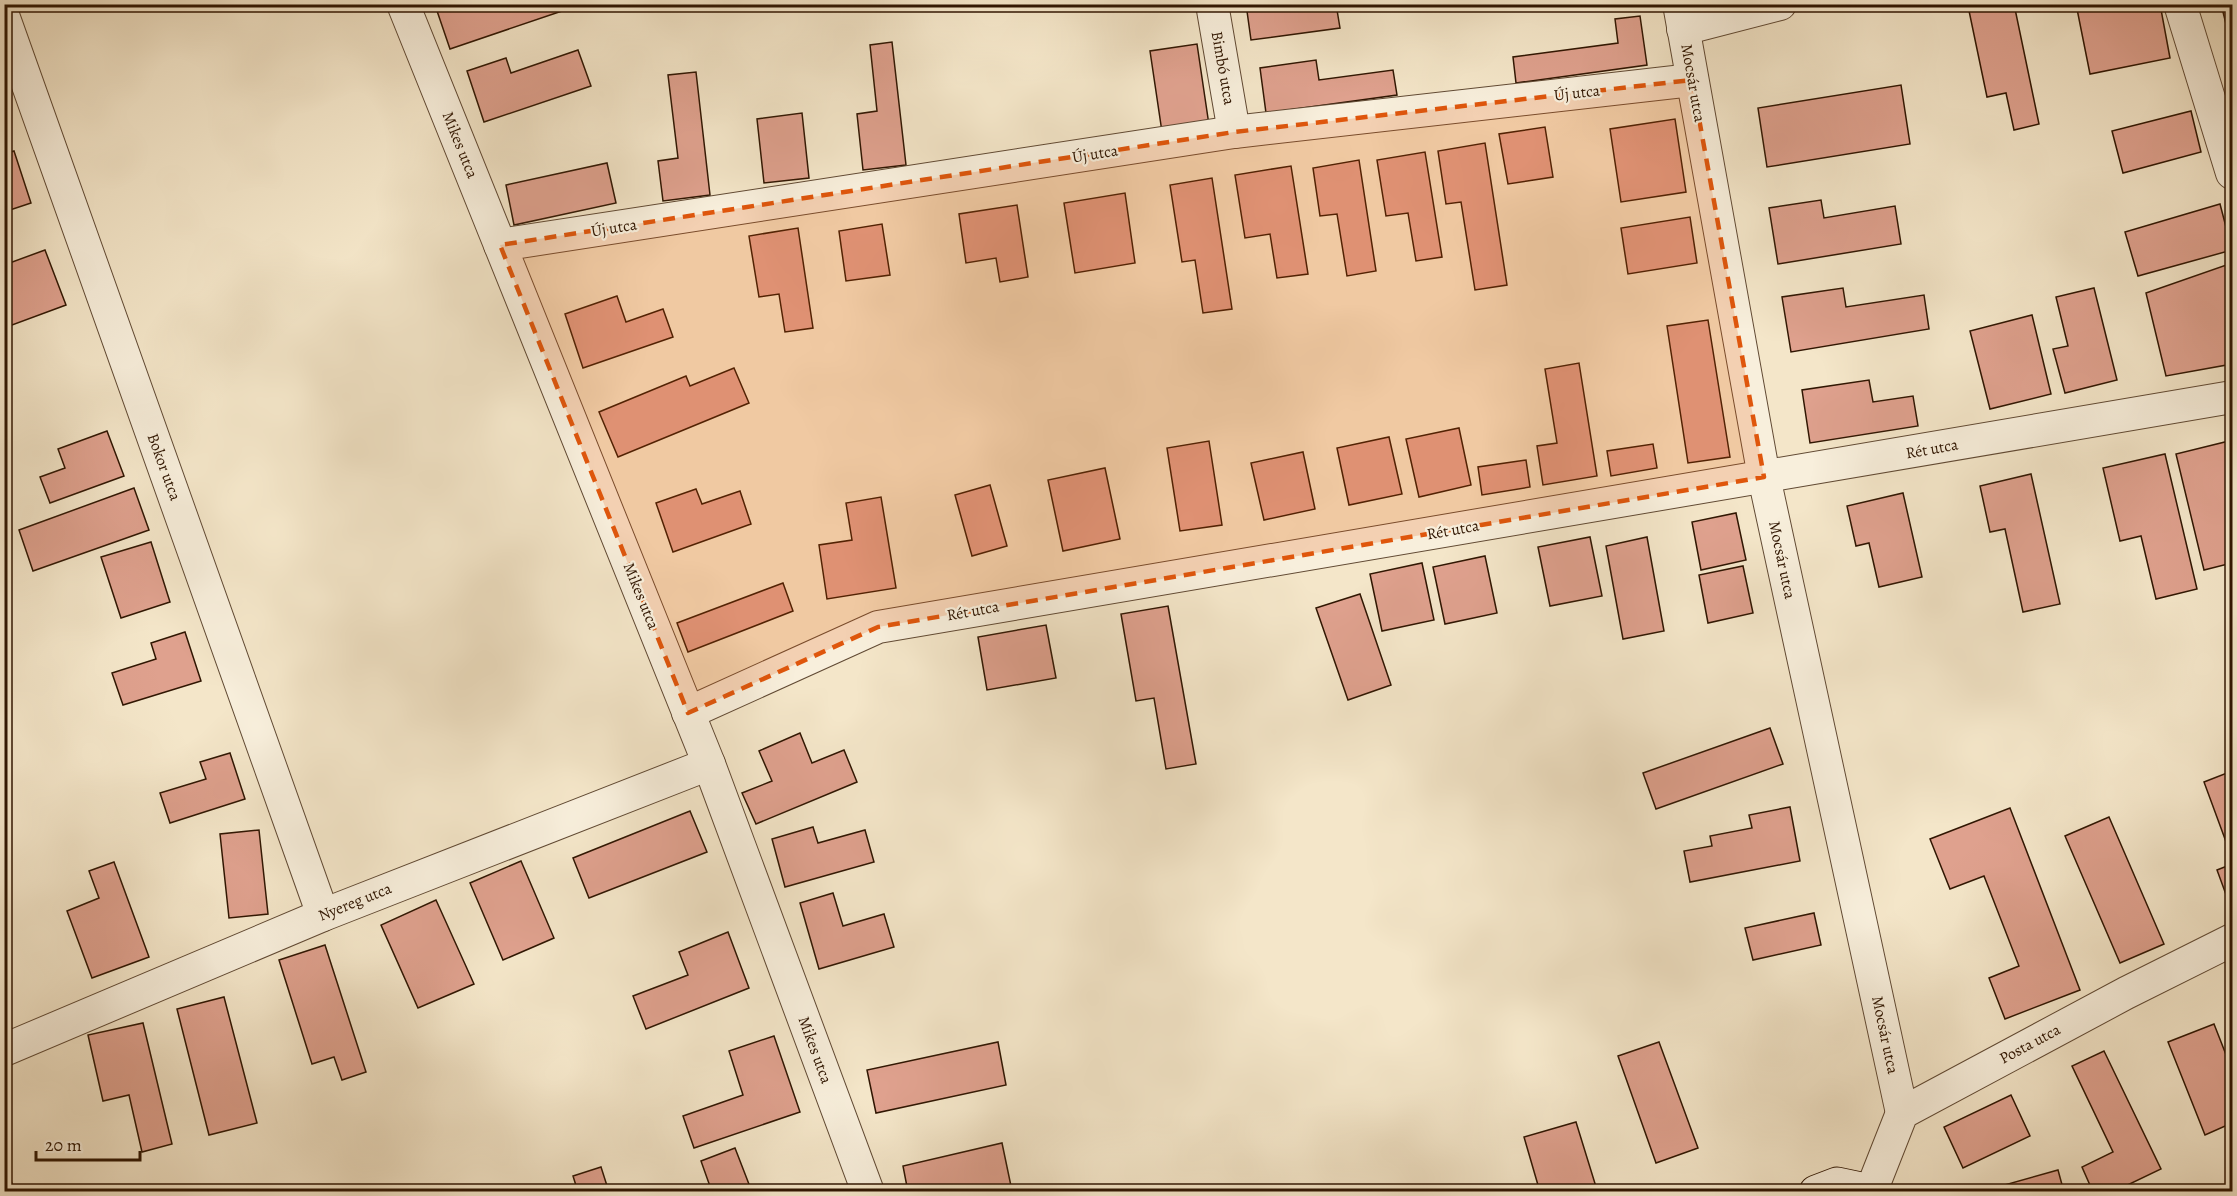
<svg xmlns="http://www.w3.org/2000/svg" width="2237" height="1196" font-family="Alegreya,serif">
<rect width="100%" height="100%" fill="#f4e6c9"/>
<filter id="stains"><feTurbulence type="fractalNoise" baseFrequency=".00333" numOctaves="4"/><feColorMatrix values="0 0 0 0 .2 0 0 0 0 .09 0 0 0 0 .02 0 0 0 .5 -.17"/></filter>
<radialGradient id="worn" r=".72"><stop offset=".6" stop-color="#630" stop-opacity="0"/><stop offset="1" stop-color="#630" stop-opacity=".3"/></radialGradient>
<g fill="#dfa18e" stroke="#301602" stroke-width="1.5">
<polygon points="563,4 565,10 450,49 435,5"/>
<polygon points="1246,4 1336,4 1340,28 1251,40"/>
<polygon points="1975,4 2014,4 2039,124 2014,130 2006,93 1987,97 1968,6"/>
<polygon points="2076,4 2160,4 2170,58 2090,74"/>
<polygon points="2221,4 2232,4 2232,22 2226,24"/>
<polygon points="1640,16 1647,65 1516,83 1513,57 1618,43 1615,19"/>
<polygon points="892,42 906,165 863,170 857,114 877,111 870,45"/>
<polygon points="1197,44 1209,125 1162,132 1150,51"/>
<polygon points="578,50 591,86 484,122 467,71 506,58 511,73"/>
<polygon points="1316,60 1319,80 1393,70 1397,95 1266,113 1260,68"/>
<polygon points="696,72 710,195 663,201 658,161 678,158 668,75"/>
<polygon points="1901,85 1910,144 1767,167 1758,108"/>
<polygon points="2191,111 2201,152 2123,173 2112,131"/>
<polygon points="802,113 809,178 764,183 757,119"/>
<polygon points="1675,119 1686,192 1621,202 1610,129"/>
<polygon points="1545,127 1553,177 1508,184 1499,134"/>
<polygon points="1485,143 1507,285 1475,290 1461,202 1446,204 1438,151"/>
<polygon points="14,151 31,203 4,212 4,154"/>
<polygon points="1425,152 1442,257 1416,261 1408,213 1386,216 1377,160"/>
<polygon points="1359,160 1376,271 1347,276 1337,214 1320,216 1313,168"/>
<polygon points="607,163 616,203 514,225 506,185"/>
<polygon points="1291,166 1308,274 1277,278 1270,234 1245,238 1235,175"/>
<polygon points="1212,178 1232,309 1203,313 1195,260 1182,262 1170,185"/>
<polygon points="1125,193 1135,263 1075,273 1064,203"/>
<polygon points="1821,200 1824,218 1895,206 1901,244 1778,264 1769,208"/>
<polygon points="2220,204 2232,250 2138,276 2125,232"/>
<polygon points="1017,205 1028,277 1000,282 996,258 966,263 959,214"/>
<polygon points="1690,217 1697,263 1628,274 1621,228"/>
<polygon points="882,224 890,275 846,281 839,231"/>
<polygon points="798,228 813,328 785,332 779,294 759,297 749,236"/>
<polygon points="45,250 66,305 4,328 4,265"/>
<polygon points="2232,263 2232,364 2166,376 2146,293"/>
<polygon points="1843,288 1846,307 1924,295 1929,329 1791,352 1782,297"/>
<polygon points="2094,288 2117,380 2065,393 2053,349 2068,346 2056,297"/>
<polygon points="617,296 626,322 663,309 673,337 583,368 565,314"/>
<polygon points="2032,315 2051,394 1990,409 1970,331"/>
<polygon points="1708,320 1730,457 1688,463 1667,326"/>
<polygon points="1579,363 1597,476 1543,485 1537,446 1557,443 1545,369"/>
<polygon points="734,368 749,403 618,457 599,412 686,376 690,386"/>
<polygon points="1869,380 1873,402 1913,396 1918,426 1810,443 1802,390"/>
<polygon points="1459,428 1471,485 1419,497 1406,439"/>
<polygon points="107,431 124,476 50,503 40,477 65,468 58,449"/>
<polygon points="1389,437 1402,494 1349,505 1337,448"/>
<polygon points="1209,441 1222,525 1180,531 1167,448"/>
<polygon points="2229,441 2232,455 2232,563 2204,570 2176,454"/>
<polygon points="1653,444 1657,468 1611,476 1607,451"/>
<polygon points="1303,452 1315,509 1264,520 1251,463"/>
<polygon points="2165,454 2197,589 2156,599 2141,536 2120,541 2103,468"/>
<polygon points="1526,460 1530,487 1482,495 1478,467"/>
<polygon points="1105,468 1120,539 1063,551 1048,480"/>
<polygon points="2031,474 2060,604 2023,612 2005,529 1990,532 1980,486"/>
<polygon points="990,485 1007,546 972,556 955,495"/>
<polygon points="134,488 149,530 33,571 19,530"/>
<polygon points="696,489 702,504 740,491 751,524 673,552 656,503"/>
<polygon points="1903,493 1922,577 1879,587 1869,543 1856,546 1847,506"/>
<polygon points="881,497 896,588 827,599 819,545 852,540 846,503"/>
<polygon points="1736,513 1746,560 1701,570 1692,522"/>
<polygon points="1590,537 1602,596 1550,606 1538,547"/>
<polygon points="1647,537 1664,631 1623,639 1606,546"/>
<polygon points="151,542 170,602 121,618 101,557"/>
<polygon points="1485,556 1497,613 1445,624 1433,567"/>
<polygon points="1422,563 1434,620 1382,631 1370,574"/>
<polygon points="1743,566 1753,613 1708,623 1699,575"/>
<polygon points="783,583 793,611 688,652 677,623"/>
<polygon points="1360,594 1391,685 1348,700 1316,608"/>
<polygon points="1168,606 1196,764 1166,769 1154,698 1136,701 1121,614"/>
<polygon points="1046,625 1056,678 987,690 978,637"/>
<polygon points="185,632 201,681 123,705 112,673 156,659 151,643"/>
<polygon points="1770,728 1783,764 1656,809 1643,773"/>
<polygon points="800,733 812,763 844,750 857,782 756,824 742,793 772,781 759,751"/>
<polygon points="230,753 245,799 170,823 160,793 206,779 200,762"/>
<polygon points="2232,771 2232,858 2204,782"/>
<polygon points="1790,807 1800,861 1690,882 1684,851 1712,846 1710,836 1752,828 1749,815"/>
<polygon points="2010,808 2080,990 2005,1019 1989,978 2019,966 1984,876 1950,889 1930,839"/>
<polygon points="690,811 707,852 589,898 573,858"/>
<polygon points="2109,817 2164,944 2120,963 2065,836"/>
<polygon points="813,827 818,843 865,830 874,862 785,887 772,839"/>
<polygon points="259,830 268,914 229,918 220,834"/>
<polygon points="521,861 554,938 503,960 470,883"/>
<polygon points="114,862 149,957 92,978 67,911 99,898 89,871"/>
<polygon points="2232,864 2232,898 2228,900 2217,870"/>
<polygon points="833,893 843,926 884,914 894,947 819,969 800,903"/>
<polygon points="436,900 474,984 418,1008 381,925"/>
<polygon points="1814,913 1821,945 1753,960 1745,928"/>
<polygon points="728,932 749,988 646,1029 633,996 688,975 679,952"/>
<polygon points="325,945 366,1072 342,1080 334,1057 312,1064 279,960"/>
<polygon points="224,997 257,1123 209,1135 177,1009"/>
<polygon points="143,1023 172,1144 142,1152 129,1095 103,1101 88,1035"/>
<polygon points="2214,1024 2232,1070 2232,1123 2205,1135 2168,1042"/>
<polygon points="774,1036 800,1112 694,1148 683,1116 743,1095 729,1051"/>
<polygon points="998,1042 1006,1085 876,1113 867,1070"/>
<polygon points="1659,1042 1698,1148 1656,1163 1618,1056"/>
<polygon points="2104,1051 2161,1169 2113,1192 2093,1192 2082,1167 2113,1152 2072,1066"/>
<polygon points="2011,1095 2030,1136 1963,1168 1944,1127"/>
<polygon points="1576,1122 1597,1190 1591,1192 1540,1192 1524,1137"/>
<polygon points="1002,1143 1011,1186 985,1192 908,1192 903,1166"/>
<polygon points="735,1148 752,1192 712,1192 701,1161"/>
<polygon points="4,1161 15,1192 4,1192"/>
<polygon points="601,1167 609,1192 578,1192 573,1176"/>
<polygon points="2058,1170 2064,1192 1983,1192 1983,1191"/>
</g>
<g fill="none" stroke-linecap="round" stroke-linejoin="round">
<g stroke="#614a34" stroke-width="34">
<g id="minor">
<polyline points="403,4 709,764 868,1192"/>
<polyline points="1212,4 1234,132"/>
<polyline points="1679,4 1764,477 1902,1113"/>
<polyline points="2180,4 2232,173"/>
<polyline points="4,18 323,915"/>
<polyline points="1683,29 1780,4"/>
<polyline points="500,245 1234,132 1692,80"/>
<polyline points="688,713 878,627 2232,397"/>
<polyline points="4,1050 323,915 709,764"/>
<polyline points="1872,1189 1902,1113 2126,993 2232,940"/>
</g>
</g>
<g stroke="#301602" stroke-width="35">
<polyline id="secondary" points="1816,1192 1837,1184 1875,1192"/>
</g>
<use href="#minor" stroke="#f8efdc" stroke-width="32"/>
<use href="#secondary" stroke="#f8efdc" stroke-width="33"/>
</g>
<path fill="#df560c" fill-opacity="0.2" stroke="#df560c" stroke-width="4.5" stroke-dasharray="12 8" stroke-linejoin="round" d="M1692,80L1764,477L878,627L688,713L500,245L1234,132Z"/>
<g text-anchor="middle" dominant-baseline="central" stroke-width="4.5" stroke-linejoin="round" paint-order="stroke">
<g font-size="16" fill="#301602" stroke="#f8efdc">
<text transform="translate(1223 68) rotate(80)">Bimbó utca</text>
<text transform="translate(1693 83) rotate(80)">Mocsár utca</text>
<text transform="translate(1577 93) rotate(-6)">Új utca</text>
<text transform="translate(460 145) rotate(68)">Mikes utca</text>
<text transform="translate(1095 154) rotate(-9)">Új utca</text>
<text transform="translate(614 228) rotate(-9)">Új utca</text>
<text transform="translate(1932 449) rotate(-10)">Rét utca</text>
<text transform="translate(164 467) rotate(70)">Bokor utca</text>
<text transform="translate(1453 530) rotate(-10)">Rét utca</text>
<text transform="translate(1782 560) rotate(78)">Mocsár utca</text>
<text transform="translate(641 596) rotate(68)">Mikes utca</text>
<text transform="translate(973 611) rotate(-10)">Rét utca</text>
<text transform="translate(355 902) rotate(-22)">Nyereg utca</text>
<text transform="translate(1885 1035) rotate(78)">Mocsár utca</text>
<text transform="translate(2030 1044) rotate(-28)">Posta utca</text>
<text transform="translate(815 1050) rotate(70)">Mikes utca</text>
</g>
</g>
<rect width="2237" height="1196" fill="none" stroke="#f4e6c9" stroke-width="24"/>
<rect x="6" y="6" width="2225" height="1184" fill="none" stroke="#301602" stroke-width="3"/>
<rect x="12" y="12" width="2213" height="1172" fill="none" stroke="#301602" stroke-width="1.5"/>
<path d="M36 1151v9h104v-9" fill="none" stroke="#301602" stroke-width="3"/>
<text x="45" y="1151" font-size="18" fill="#301602" stroke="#f8efdc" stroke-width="4.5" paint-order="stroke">20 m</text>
<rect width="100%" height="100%" filter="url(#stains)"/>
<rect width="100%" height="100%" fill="url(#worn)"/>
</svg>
